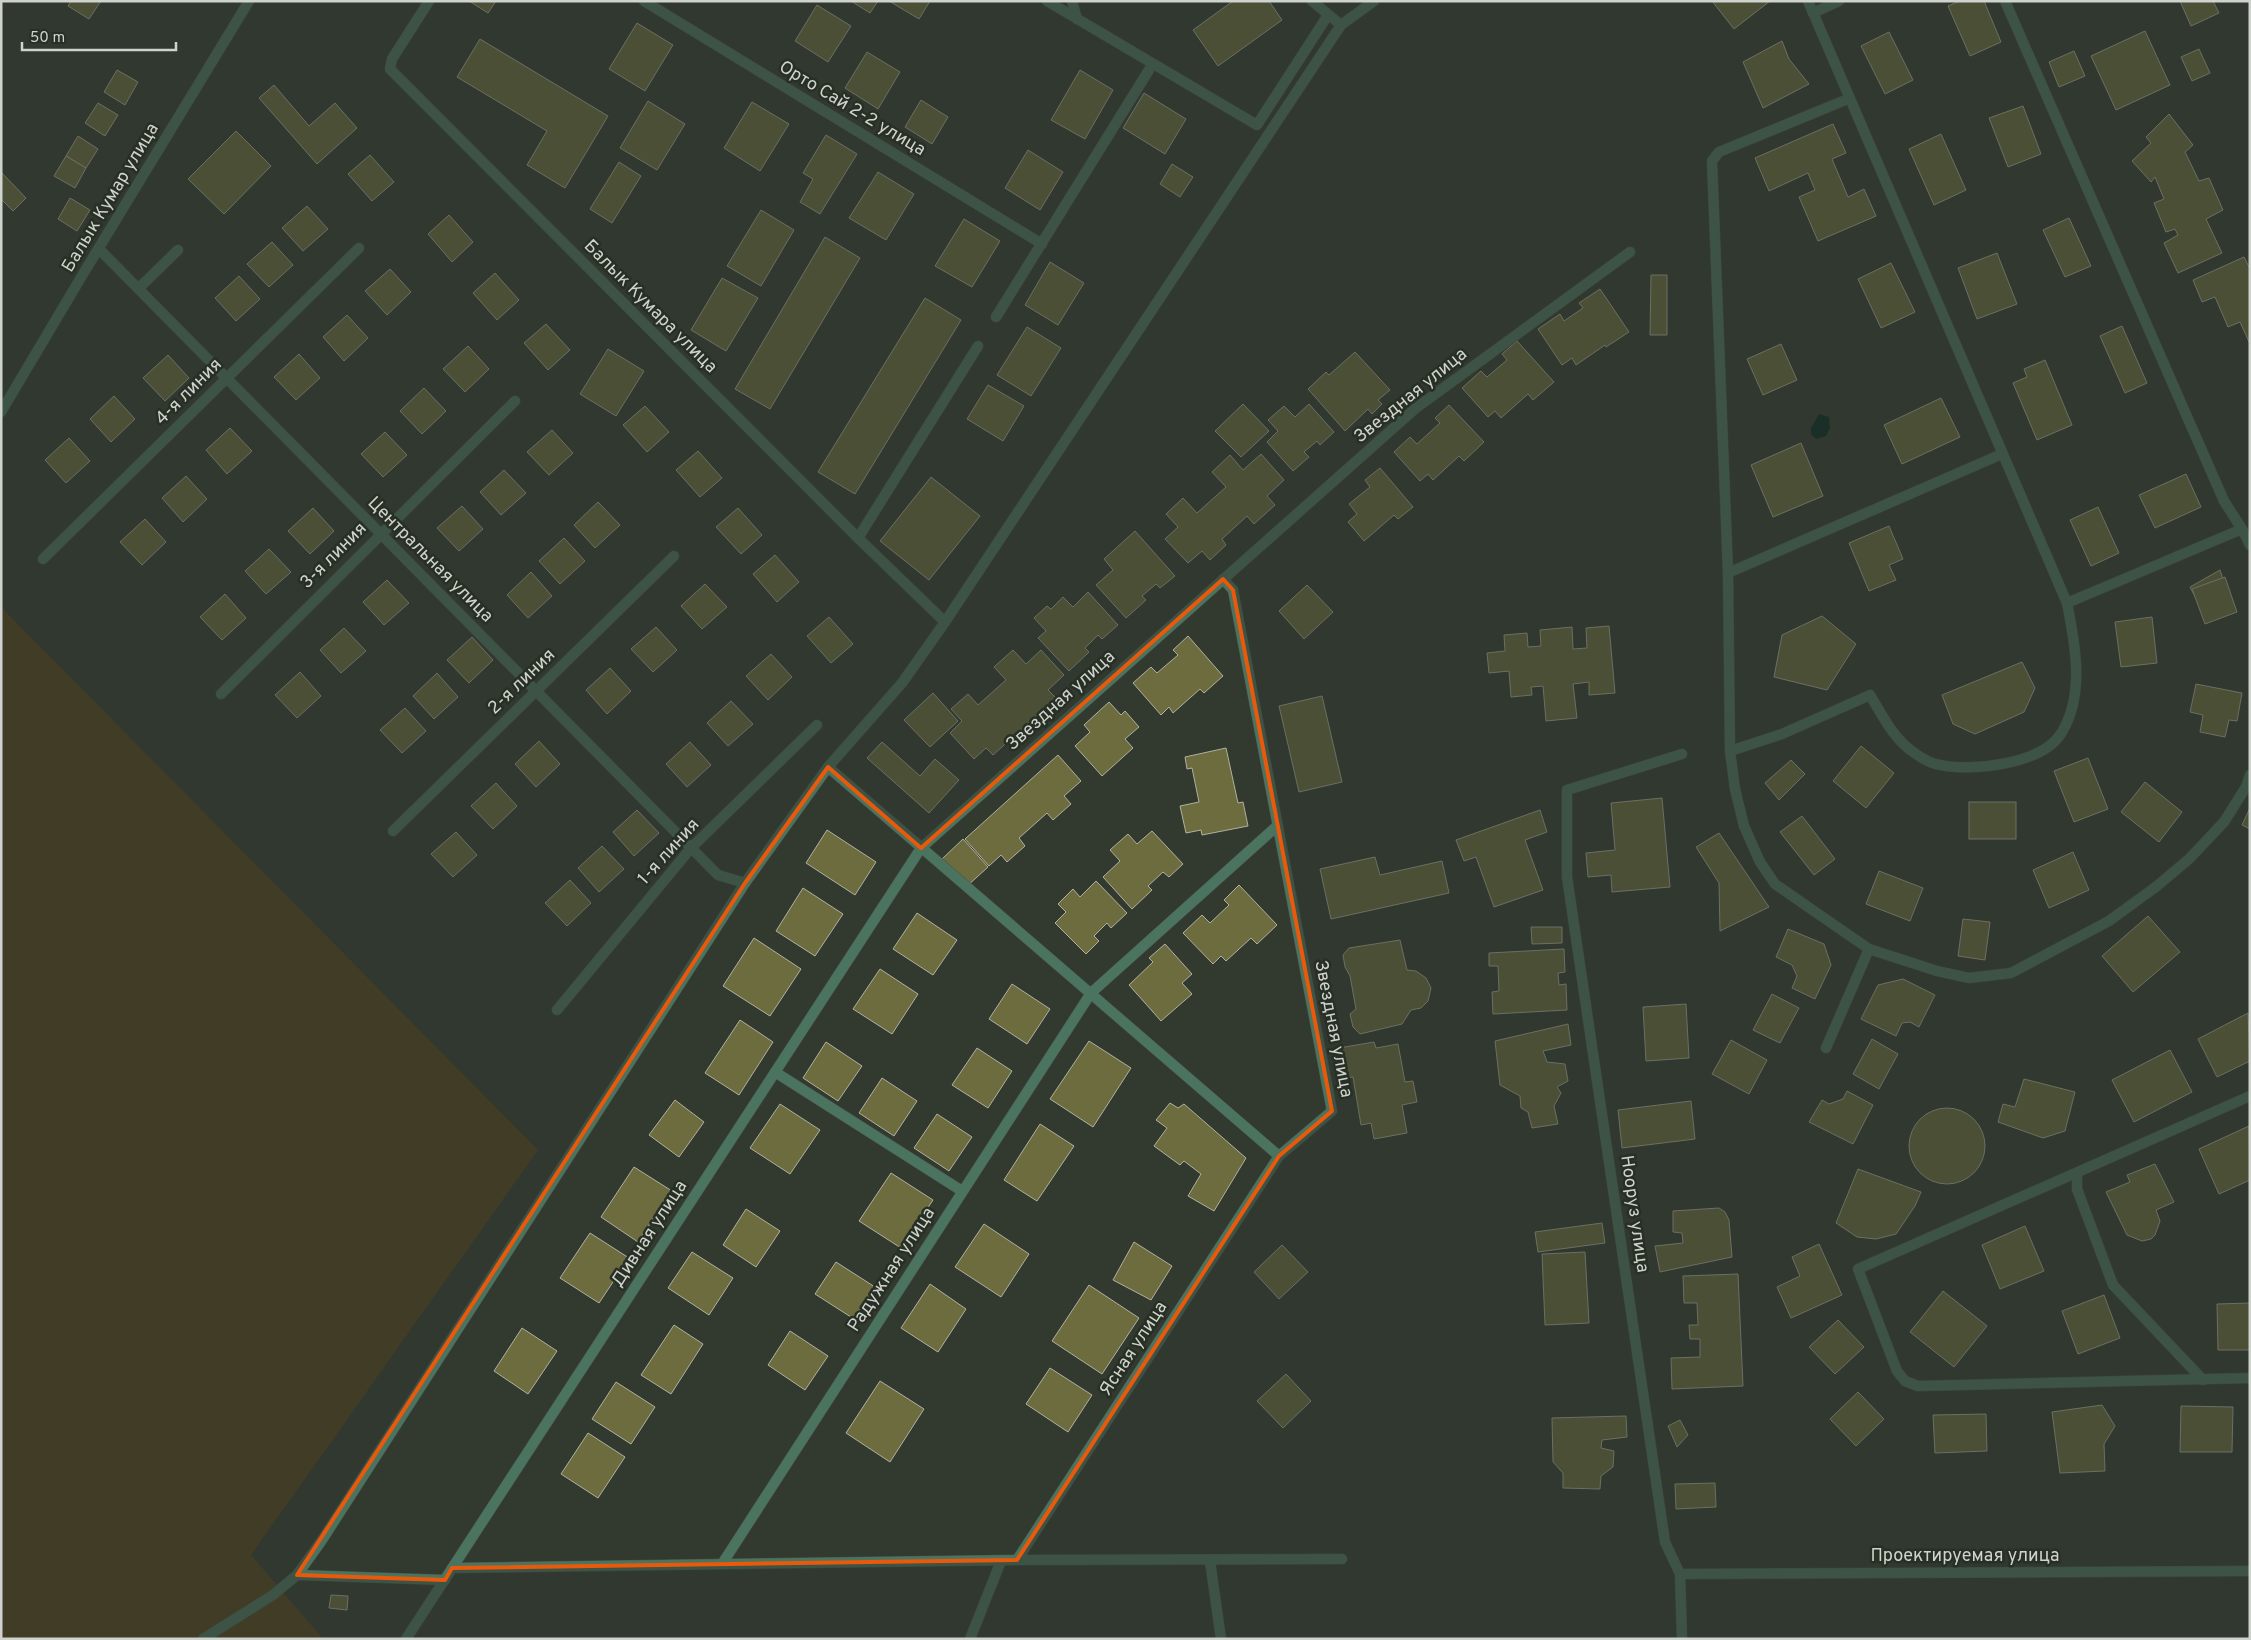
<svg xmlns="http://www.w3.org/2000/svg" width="2251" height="1640" font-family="Overpass,sans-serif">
<rect width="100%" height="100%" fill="#32392f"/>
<polygon fill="#53411c" points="1,607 538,1150 251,1555 323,1639 1,1639"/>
<polygon fill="#022422" points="1819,414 1829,417 1830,428 1826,436 1816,439 1811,434 1811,428"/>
<g fill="#6c6c3f" stroke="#b1b1a3">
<polygon points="71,1 101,1 89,19 68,6"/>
<polygon points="469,1 496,1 488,13"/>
<polygon points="851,1 878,1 870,13"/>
<polygon points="889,1 930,1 919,19"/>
<polygon points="1233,1 1269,1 1282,20 1218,66 1193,30"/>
<polygon points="1712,1 1770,1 1734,29"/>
<polygon points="1960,1 1984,1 2001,42 1970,56 1948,6"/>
<polygon points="2180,1 2213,1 2219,13 2191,26"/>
<polygon points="817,5 851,26 828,62 795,41"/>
<polygon points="637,23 673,45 645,91 609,69"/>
<polygon points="2145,31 2170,85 2116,110 2091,56"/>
<polygon points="1889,32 1913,80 1885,94 1861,46"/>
<polygon points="480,39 608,116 565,188 527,165 547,131 457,77"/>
<polygon points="1782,41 1789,59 1809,84 1763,108 1743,62"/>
<polygon points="2199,49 2210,73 2192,81 2181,57"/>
<polygon points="2074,51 2085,76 2059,87 2049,62"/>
<polygon points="867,52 900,72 878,109 845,88"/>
<polygon points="117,70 138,82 125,105 104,92"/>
<polygon points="1080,70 1113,90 1085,139 1051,120"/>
<polygon points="274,85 309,126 335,103 357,128 317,164 259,98"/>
<polygon points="1144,93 1186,119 1165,154 1123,128"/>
<polygon points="921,100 948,117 932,144 905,127"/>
<polygon points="648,101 685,124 657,170 620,148"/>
<polygon points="752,102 789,124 760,171 724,148"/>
<polygon points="98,103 118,115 105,136 85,123"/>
<polygon points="2023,106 2041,154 2008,167 1989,118"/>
<polygon points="2169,114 2193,145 2185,152 2199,181 2209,178 2223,210 2206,219 2222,253 2178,273 2164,243 2178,235 2175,229 2166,232 2154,203 2164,199 2155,177 2151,182 2132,161 2151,143 2146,137"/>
<polygon points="1833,124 1846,153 1832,159 1848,197 1864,189 1876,216 1818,241 1799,197 1815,190 1808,173 1769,191 1755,158"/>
<polygon points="236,131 271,166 224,214 188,179"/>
<polygon points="1941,134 1966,190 1934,205 1909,149"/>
<polygon points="826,135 857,154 820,214 800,202 813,179 803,173"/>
<polygon points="78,136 98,149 86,168 66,156"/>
<polygon points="1028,150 1063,172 1040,210 1005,188"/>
<polygon points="370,155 394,182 372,201 348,174"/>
<polygon points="66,156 86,168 75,188 54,176"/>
<polygon points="619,162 641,176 612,223 590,209"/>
<polygon points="1172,164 1193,177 1180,197 1160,184"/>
<polygon points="1,172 26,198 13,211 1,199"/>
<polygon points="878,172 914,194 886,240 849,218"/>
<polygon points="70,198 90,210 77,231 58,219"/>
<polygon points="307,206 328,229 303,251 282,228"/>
<polygon points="761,210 794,230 761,286 727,266"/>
<polygon points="449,215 473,242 452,262 428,234"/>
<polygon points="2069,218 2091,266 2065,277 2043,230"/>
<polygon points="964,219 1000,241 972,287 935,266"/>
<polygon points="825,237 860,258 770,409 735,389"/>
<polygon points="272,242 293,265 269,287 247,264"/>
<polygon points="1997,253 2017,304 1977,319 1958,268"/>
<polygon points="2244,257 2250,269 2250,344 2240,322 2228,327 2215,297 2202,302 2193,280"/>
<polygon points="1050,262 1084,283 1058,325 1025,305"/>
<polygon points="1891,263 1915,312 1881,328 1858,279"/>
<polygon points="390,269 411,292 387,315 365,291"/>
<polygon points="495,273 519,300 497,320 473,293"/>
<polygon points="1651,275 1667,275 1667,335 1650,335"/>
<polygon points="239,276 260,299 236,321 215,298"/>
<polygon points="722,278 758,298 726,351 691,330"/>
<polygon points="1600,289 1629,332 1606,347 1605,345 1576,365 1572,358 1562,365 1538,329 1560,314 1564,321 1583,308 1579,303"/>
<polygon points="925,298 961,320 855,494 818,472"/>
<polygon points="347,315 368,338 344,361 323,337"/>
<polygon points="546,324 570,350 548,370 524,343"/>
<polygon points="2122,326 2147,383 2125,393 2100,336"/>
<polygon points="1027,327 1061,348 1031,396 997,375"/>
<polygon points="1517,341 1554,382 1533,400 1528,394 1501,418 1495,411 1488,417 1462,388 1481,371 1487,377 1507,360 1502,354"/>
<polygon points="1781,344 1797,380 1763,395 1747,359"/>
<polygon points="468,346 489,369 465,392 443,369"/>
<polygon points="608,349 644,371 616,416 580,394"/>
<polygon points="1355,352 1390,390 1378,400 1382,404 1372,414 1368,409 1345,431 1308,389 1326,372 1329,375"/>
<polygon points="299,354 320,378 296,400 274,377"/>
<polygon points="168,355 189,378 165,401 143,378"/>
<polygon points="2045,360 2072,425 2037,440 2013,383 2027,377 2024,369"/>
<polygon points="988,385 1024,406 1003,441 967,419"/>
<polygon points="424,388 446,411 422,434 400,411"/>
<polygon points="114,396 135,419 111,442 90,419"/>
<polygon points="1941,398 1960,437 1902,464 1884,425"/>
<polygon points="1243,404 1269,431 1241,457 1215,431"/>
<polygon points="1309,404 1334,432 1320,445 1317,441 1304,452 1309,457 1293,471 1267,442 1278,431 1268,420 1284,406 1295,417"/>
<polygon points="1449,405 1484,442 1464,461 1459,456 1433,480 1428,474 1420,481 1394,452 1410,437 1417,444 1440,423 1435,418"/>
<polygon points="645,406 669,432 647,452 623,425"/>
<polygon points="230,428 252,451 227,474 206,450"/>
<polygon points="552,430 573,453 549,475 527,452"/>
<polygon points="385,432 407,455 383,477 361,454"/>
<polygon points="69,438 90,461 66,483 45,460"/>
<polygon points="1801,443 1823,496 1773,517 1751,465"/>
<polygon points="698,451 722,478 700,497 676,470"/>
<polygon points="1261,454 1284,480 1267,496 1275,505 1254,524 1247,516 1222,539 1226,545 1210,560 1202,551 1188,563 1165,539 1178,527 1166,514 1183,498 1197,513 1226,487 1212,472 1230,455 1243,470"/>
<polygon points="1380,468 1413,507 1398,519 1394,515 1364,541 1348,522 1357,514 1349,504 1370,487 1365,480"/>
<polygon points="504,470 526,493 501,515 480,492"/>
<polygon points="2186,474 2201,507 2155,528 2139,495"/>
<polygon points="186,476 207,499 183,522 162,498"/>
<polygon points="931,477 980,516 929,580 880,541"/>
<polygon points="598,502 620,525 595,548 574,525"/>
<polygon points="462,506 483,529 459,551 437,528"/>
<polygon points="2098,507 2119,553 2091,566 2070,520"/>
<polygon points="313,508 334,531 310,554 288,531"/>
<polygon points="738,508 762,535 741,554 716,527"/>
<polygon points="145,519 166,542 142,565 120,542"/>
<polygon points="1889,526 1903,559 1889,565 1896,580 1869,591 1849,543"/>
<polygon points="1135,531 1175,576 1160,588 1156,584 1142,596 1146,600 1126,618 1096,585 1113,570 1104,559"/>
<polygon points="564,538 585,561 560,584 539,561"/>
<polygon points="269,549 291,572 266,594 245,571"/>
<polygon points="775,555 799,582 777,602 753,574"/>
<polygon points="2220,570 2229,597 2202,610 2190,587"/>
<polygon points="531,572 552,596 528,618 507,595"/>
<polygon points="2225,577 2237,612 2205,624 2192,589"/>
<polygon points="387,580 409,603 384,625 363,602"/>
<polygon points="705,584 727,607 702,629 681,606"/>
<polygon points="1307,585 1333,612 1304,639 1279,611"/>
<polygon points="1088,592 1118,625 1102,639 1098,635 1085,648 1089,652 1069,671 1038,638 1046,631 1034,618 1047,606 1051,609 1063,597 1073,607"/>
<polygon points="225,594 246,618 222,640 200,617"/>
<polygon points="1822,616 1856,644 1827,690 1774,677 1782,635"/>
<polygon points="829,617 853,644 831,663 807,636"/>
<polygon points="2152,617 2157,663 2121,667 2115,622"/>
<polygon points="1609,626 1615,693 1589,695 1589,682 1573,684 1577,718 1546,721 1543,686 1531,687 1532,695 1511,697 1509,671 1489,673 1487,653 1505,651 1504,635 1527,633 1528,647 1541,646 1540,630 1572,627 1573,649 1587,648 1586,628"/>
<polygon points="656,627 677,650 653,672 631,649"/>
<polygon points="344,628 366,651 341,673 320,650"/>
<polygon points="1188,636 1223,676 1204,693 1200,689 1173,713 1169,707 1161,715 1133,683 1151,667 1157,673 1178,655 1173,650"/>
<polygon points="472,637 493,660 469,683 447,660"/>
<polygon points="1013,650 1026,664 1041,650 1064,675 1048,690 1056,698 993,755 986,748 974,759 950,733 962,721 951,709 968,694 978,705 1006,680 994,667"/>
<polygon points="771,654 792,677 768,700 746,676"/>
<polygon points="2022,662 2035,688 2024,712 1975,734 1953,724 1942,695"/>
<polygon points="610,668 631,691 607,714 586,690"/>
<polygon points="300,672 321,696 297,718 275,695"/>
<polygon points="437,673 458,697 434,719 413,696"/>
<polygon points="2196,684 2242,693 2237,721 2229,720 2225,737 2200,732 2203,715 2190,712"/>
<polygon points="933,693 958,721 930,747 904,720"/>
<polygon points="1322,696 1342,782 1299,792 1279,706"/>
<polygon points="731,701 753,724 728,746 707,723"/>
<polygon points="1109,702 1121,715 1125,711 1139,727 1125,739 1133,748 1102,776 1075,746 1090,732 1084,725"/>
<polygon points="405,708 426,731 402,753 380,730"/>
<polygon points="539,741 560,764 536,787 515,764"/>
<polygon points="690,742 711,765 687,787 666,764"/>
<polygon points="882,742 920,776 935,759 959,780 929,813 867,758"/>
<polygon points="1861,746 1894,773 1866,808 1833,781"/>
<polygon points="1226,748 1238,803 1243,802 1248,826 1202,835 1201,830 1186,833 1180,806 1199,802 1192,768 1187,769 1185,757"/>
<polygon points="1058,755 1081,781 1064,796 1071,804 1053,820 1047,813 1019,838 1025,846 1007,862 1001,855 989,866 965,839"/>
<polygon points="2088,758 2108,809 2074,822 2054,771"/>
<polygon points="1791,760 1805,774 1779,800 1765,783"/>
<polygon points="2145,782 2182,812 2159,842 2121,812"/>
<polygon points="496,783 517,806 493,829 471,806"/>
<polygon points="1662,798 1670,887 1612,892 1611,875 1588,877 1586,853 1615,850 1611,803"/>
<rect x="1969" y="802" width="47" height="37"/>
<polygon points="2250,808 2250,829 2242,825"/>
<polygon points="637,810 659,833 634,856 613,832"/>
<polygon points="1540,810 1547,832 1525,840 1543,890 1494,907 1476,857 1464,861 1456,840"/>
<polygon points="1802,816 1835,859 1814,875 1780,832"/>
<polygon points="827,830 876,862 855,895 806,863"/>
<polygon points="1152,831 1183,864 1169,877 1163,872 1148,886 1152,890 1132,909 1103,877 1120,861 1110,850 1128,834 1137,844"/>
<polygon points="456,832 477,855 453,877 431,854"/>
<polygon points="1719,833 1769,907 1720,931 1719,883 1696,847"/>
<polygon points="963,839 988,867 966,887 941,860"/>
<polygon points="602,846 624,869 599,892 578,868"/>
<polygon points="2073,852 2089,890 2049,908 2033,870"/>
<polygon points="1375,857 1380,875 1442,861 1449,893 1331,919 1320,869"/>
<polygon points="1879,871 1923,888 1910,921 1866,904"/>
<polygon points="570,880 591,903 567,926 545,903"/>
<polygon points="1096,881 1127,913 1111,928 1107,923 1094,936 1099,941 1086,954 1055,923 1066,912 1058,904 1073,889 1080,897"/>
<polygon points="1239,885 1277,925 1257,944 1251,938 1226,961 1221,956 1213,964 1183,933 1202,915 1210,923 1229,905 1224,900"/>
<polygon points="803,888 843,914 815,956 776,931"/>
<polygon points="917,913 957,940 933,975 893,949"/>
<polygon points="2148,916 2180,952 2133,992 2102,956"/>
<polygon points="1963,919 1990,922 1985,960 1958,956"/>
<polygon points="1531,927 1562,927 1562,943 1532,944"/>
<polygon points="1788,929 1824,944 1831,965 1815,999 1792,988 1797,976 1792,965 1776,957"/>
<polygon points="754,938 801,969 770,1016 723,986"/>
<polygon points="1400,940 1407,970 1416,971 1426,978 1431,988 1428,1001 1421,1008 1411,1010 1402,1024 1360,1034 1353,1027 1350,1014 1356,1009 1350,976 1345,967 1343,955 1349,948"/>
<polygon points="1165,944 1192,974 1182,983 1192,994 1161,1021 1129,985 1153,962 1149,958"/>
<polygon points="1564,949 1565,972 1558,973 1559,985 1566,984 1567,1010 1493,1014 1492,992 1499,991 1498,966 1489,966 1489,953"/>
<polygon points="880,969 918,994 892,1034 853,1009"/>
<polygon points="1903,979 1935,995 1919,1027 1910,1022 1902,1023 1896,1036 1861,1019 1878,985"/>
<polygon points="1012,984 1050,1009 1027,1044 989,1019"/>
<polygon points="1772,994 1799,1008 1780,1043 1753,1030"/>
<polygon points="1686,1004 1689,1058 1646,1061 1643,1007"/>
<polygon points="2248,1013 2250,1061 2217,1077 2198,1039"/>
<polygon points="740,1020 773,1042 739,1095 705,1073"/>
<polygon points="1568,1024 1571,1045 1543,1051 1547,1062 1565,1064 1568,1081 1557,1087 1561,1093 1554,1106 1558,1124 1532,1128 1528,1112 1521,1108 1520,1096 1500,1085 1495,1041"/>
<polygon points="1872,1039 1898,1054 1879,1089 1853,1074"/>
<polygon points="1731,1040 1767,1060 1749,1094 1712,1074"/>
<polygon points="1089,1041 1131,1068 1093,1127 1050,1099"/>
<polygon points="826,1042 862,1066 838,1101 803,1078"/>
<polygon points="1374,1042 1376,1048 1398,1044 1405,1082 1413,1081 1417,1102 1402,1105 1407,1133 1374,1139 1371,1123 1361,1125 1353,1077 1344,1078 1339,1048"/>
<polygon points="977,1048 1012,1071 988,1108 952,1085"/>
<polygon points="2170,1050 2192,1092 2134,1122 2112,1080"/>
<polygon points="882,1078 917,1101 894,1136 859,1113"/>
<polygon points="2024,1079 2075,1092 2065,1131 2043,1138 1998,1122 2003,1104 2015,1107"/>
<polygon points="1847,1091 1873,1105 1853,1144 1809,1122 1822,1100 1829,1104 1843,1099"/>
<polygon points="675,1100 704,1122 679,1157 649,1135"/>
<polygon points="1691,1101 1695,1139 1622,1148 1618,1110"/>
<polygon points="1170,1103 1178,1108 1184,1104 1246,1158 1214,1211 1188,1196 1201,1174 1184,1161 1180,1165 1154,1146 1167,1128 1156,1120"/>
<polygon points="780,1104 820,1130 790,1174 750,1148"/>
<circle cx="1947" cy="1146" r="38"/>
<polygon points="937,1114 972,1137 949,1171 914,1148"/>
<polygon points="1040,1124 1074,1146 1037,1201 1004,1180"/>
<polygon points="2249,1126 2250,1180 2219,1194 2199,1149"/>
<polygon points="2155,1164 2174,1202 2156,1210 2160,1221 2155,1235 2151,1239 2142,1241 2127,1235 2106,1192 2130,1182 2127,1175"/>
<polygon points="634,1167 672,1191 638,1242 601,1217"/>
<polygon points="1858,1169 1921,1192 1915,1206 1896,1234 1876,1239 1857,1237 1836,1223"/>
<polygon points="891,1173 933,1200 901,1248 859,1221"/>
<polygon points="1719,1208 1725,1212 1729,1220 1732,1257 1660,1272 1655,1246 1683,1243 1682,1233 1673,1232 1673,1211"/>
<polygon points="746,1209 780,1231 756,1267 723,1245"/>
<polygon points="1602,1223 1605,1243 1538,1252 1535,1232"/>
<polygon points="984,1224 1029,1254 1001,1297 955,1267"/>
<polygon points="2025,1226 2044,1271 2000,1289 1982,1245"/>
<polygon points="590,1233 629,1258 599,1303 560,1278"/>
<polygon points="1134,1242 1172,1266 1151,1300 1113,1280"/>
<polygon points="1819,1244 1842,1295 1791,1318 1777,1287 1800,1276 1792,1257"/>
<polygon points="1282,1245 1308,1272 1279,1299 1254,1272"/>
<polygon points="692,1252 733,1278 709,1315 668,1288"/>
<polygon points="1585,1252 1589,1323 1545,1325 1542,1254"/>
<polygon points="836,1262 875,1287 854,1319 815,1294"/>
<polygon points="1738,1274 1743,1386 1672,1389 1671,1358 1700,1357 1700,1339 1690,1339 1689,1325 1698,1325 1697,1303 1684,1303 1683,1276"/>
<polygon points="930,1284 966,1309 938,1352 901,1328"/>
<polygon points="1089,1285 1139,1318 1102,1374 1052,1341"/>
<polygon points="1943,1291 1987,1326 1954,1367 1910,1332"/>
<polygon points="2104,1295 2120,1338 2078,1354 2062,1311"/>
<polygon points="2250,1303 2250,1350 2218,1350 2217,1304"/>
<polygon points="1838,1320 1864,1347 1835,1374 1809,1347"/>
<polygon points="674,1325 703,1344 671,1394 641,1375"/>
<polygon points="522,1328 557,1351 528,1394 494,1371"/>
<polygon points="790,1331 828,1356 805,1390 768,1365"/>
<polygon points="1050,1368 1092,1395 1068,1432 1026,1404"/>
<polygon points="1286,1374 1311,1401 1283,1428 1257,1401"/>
<polygon points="880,1381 924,1409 890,1462 846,1433"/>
<polygon points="616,1382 655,1407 631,1444 592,1419"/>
<polygon points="1858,1392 1884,1419 1856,1446 1830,1419"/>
<polygon points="2102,1405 2115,1426 2104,1444 2105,1471 2060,1473 2052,1412"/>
<polygon points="2181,1406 2233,1407 2232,1452 2180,1452"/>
<polygon points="1986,1414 1987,1451 1935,1453 1933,1415"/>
<polygon points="1626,1416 1627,1437 1602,1440 1601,1448 1614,1451 1613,1467 1601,1476 1600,1489 1563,1488 1563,1473 1553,1462 1552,1418"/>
<polygon points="1680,1420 1688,1435 1677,1447 1668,1426"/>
<polygon points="588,1433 625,1457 598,1498 561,1474"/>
<polygon points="1715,1483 1716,1507 1676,1509 1675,1484"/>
<polygon points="331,1595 348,1596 347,1610 329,1608"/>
</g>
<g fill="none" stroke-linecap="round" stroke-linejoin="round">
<g stroke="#4e554b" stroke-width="11">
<g id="minor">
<polyline points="429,1 392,59 390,69 858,538 945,622"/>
<polyline points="644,1 1042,244"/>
<polyline points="1047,1 1257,125 1328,15"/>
<polyline points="1072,1 1077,19"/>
<polyline points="1312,1 1341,25 1374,1"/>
<polyline points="2005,1 2224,501 2242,529 2250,545"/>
<polyline points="1813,13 1839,1"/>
<polyline points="1848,99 1719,152 1712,161 1728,573 1730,751 1735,789 1744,826 1760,862 1775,884 1869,949 1937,971 1969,978 2011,973 2109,921 2157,886 2189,859 2224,822 2246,787 2250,775"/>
<polyline points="99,249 718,875 745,883"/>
<polyline points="139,288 178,250"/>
<polyline points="996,317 1152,65"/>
<polyline points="1,412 83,274 249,1"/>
<polyline points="858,538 978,346"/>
<polyline points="43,559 359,248"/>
<polyline points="1728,573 2002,454"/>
<polyline points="2067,603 2242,529"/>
<polyline points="221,694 515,401"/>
<path d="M1730,751L1782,734L1870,695C1882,715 1893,738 1913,752C1920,757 1931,764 1940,765C1972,772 2044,764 2062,732C2085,694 2075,643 2067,603L1808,1"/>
<polyline points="1682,754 1567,790 1567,877 1665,1542 1680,1574 1682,1639"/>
<polyline points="828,767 1279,1156"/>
<polyline points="393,831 674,556"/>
<polyline points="557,1010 691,848 817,725"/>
<polyline points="1826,1048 1869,949"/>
<polyline points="775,1072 962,1191"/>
<polyline points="2250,1096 1858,1269 1897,1371 1905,1381 1918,1386 2250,1378"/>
<polyline points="2077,1174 2077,1189 2113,1285 2203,1380"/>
<polyline points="1017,1560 1279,1156 1332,1111 1233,590 1223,579"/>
<polyline points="1210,1561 1221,1639"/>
<polyline points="722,1564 1091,993 1277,826"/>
<polyline points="452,1568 1017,1560 1342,1559"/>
<polyline points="1680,1574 2250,1571"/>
<polyline points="297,1575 445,1580"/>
<polyline points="203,1639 273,1595 297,1575 322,1540 745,883 828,767 902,683 945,622 1341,25"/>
<polyline points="406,1639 921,848 1416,408 1630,252"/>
<polyline points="970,1639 1001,1561"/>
</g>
</g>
<use href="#minor" stroke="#4b7460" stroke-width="10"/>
</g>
<path d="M0 0H2251V1640H0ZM1223,579L1233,590L1332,1111L1279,1156L1017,1560L452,1568L445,1580L297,1575L745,883L828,767L921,848Z" fill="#32392f" fill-opacity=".55" fill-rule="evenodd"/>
<path fill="none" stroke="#e8590c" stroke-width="4" stroke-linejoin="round" d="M1223,579L1233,590L1332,1111L1279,1156L1017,1560L452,1568L445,1580L297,1575L745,883L828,767L921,848Z"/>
<g text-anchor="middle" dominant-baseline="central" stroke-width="5" stroke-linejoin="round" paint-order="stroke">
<g font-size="18" fill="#cfd3cd" stroke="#282f25">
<text transform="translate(852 109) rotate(31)">Орто Сай 2-2 улица</text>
<text transform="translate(111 198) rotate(-59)">Балык Кумар улица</text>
<text transform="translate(650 307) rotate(45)">Балык Кумара улица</text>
<text transform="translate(189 392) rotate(-45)">4-я линия</text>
<text transform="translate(1411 396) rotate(-39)">Звездная улица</text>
<text transform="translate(334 556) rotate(-45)">3-я линия</text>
<text transform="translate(430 560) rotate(45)">Центральная улица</text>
<text transform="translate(522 682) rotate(-44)">2-я линия</text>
<text transform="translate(1061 701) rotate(-42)">Звездная улица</text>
<text transform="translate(669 852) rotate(-48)">1-я линия</text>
<text transform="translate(1333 1029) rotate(79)">Звездная улица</text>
<text transform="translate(1634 1214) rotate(82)">Нооруз улица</text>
<text transform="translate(650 1234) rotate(-57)">Дивная улица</text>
<text transform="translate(892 1270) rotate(-57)">Радужная улица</text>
<text transform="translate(1134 1349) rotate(-57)">Ясная улица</text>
<text x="1965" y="1556">Проектируемая улица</text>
</g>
</g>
<rect width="2251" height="1640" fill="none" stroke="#cfd3cd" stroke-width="5"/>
<path d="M22 42v8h154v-8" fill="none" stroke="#cfd3cd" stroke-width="2.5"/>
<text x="30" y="42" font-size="15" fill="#cfd3cd" stroke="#282f25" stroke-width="4" paint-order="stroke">50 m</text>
</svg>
